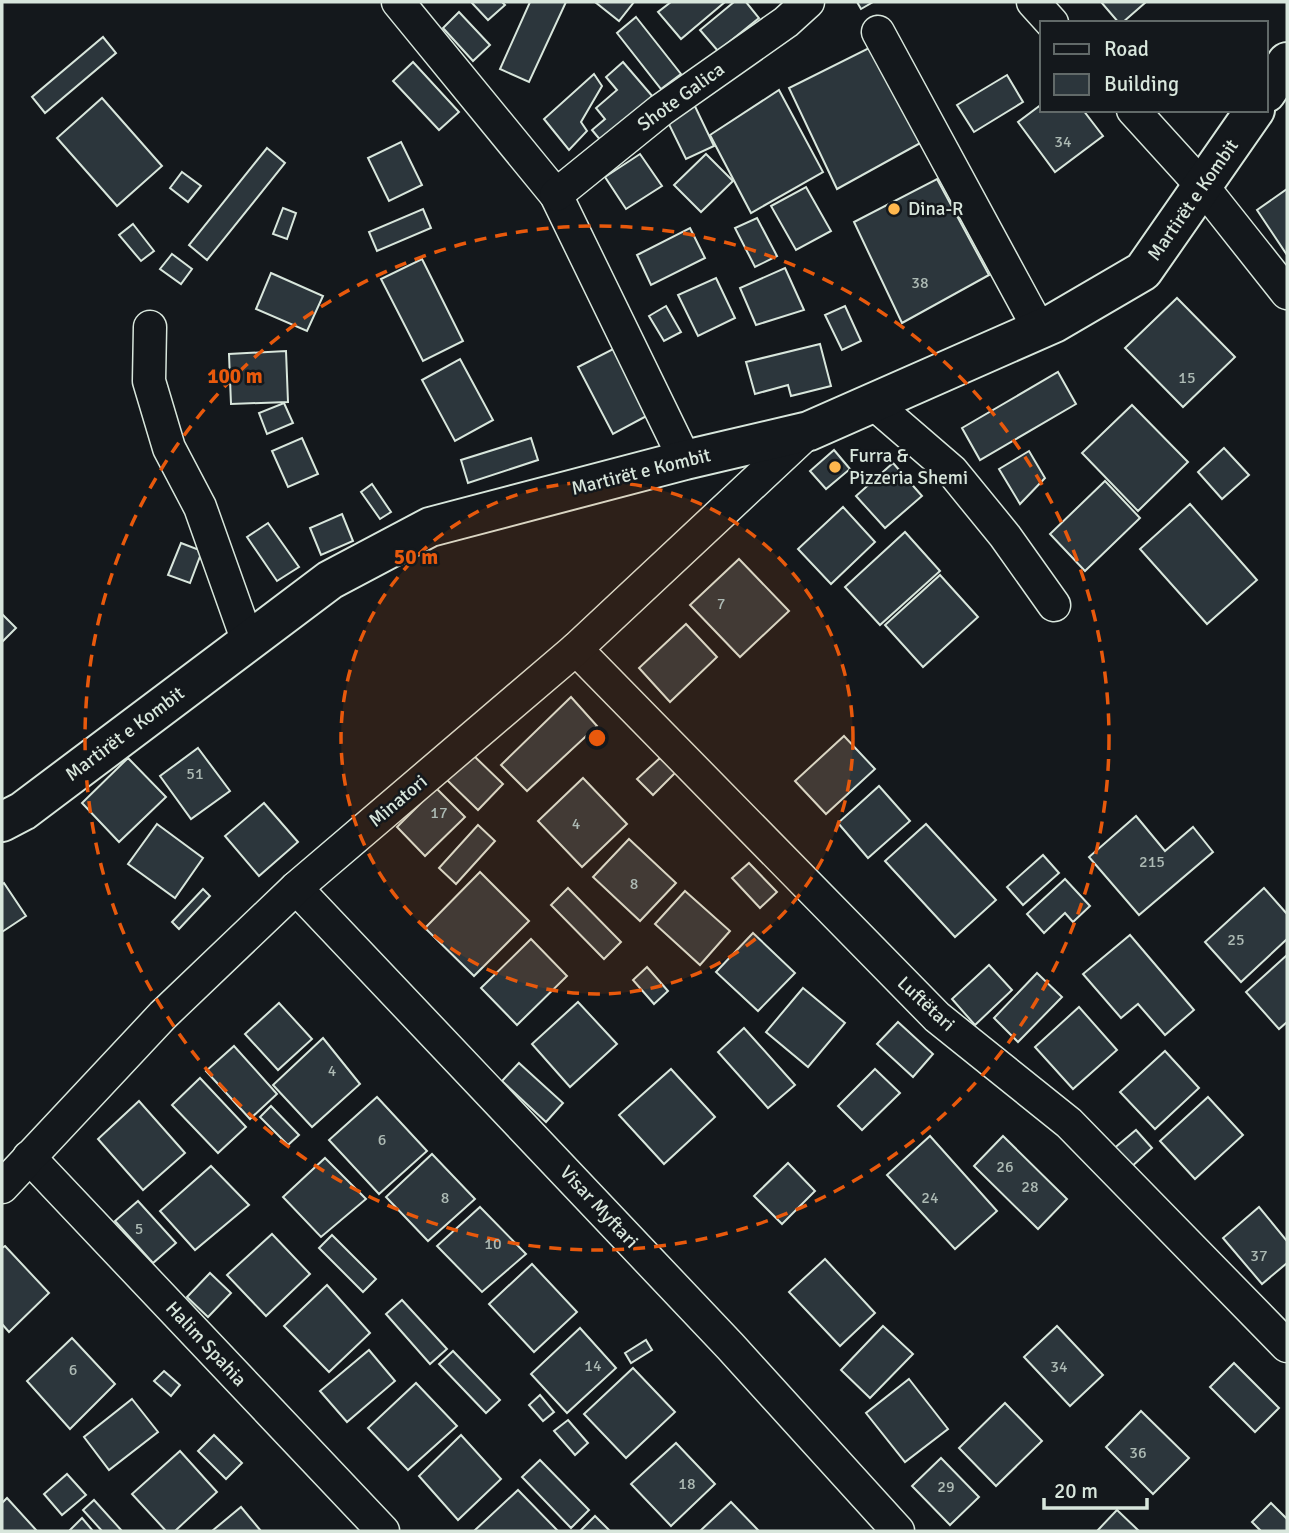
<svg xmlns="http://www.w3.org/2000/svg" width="1289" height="1533" font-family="Signika,sans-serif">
<rect width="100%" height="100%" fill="#14181c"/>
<g fill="#2c363c" stroke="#d8e6dc" stroke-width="2">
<polygon points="471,2 502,2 505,5 488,20"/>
<polygon points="530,2 566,2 529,82 500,69"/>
<polygon points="595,2 634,2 619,21"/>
<polygon points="671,2 725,2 681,39 658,12"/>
<polygon points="734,2 746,2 759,18 718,51 700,30"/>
<polygon points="857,2 873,2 861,9"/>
<polygon points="1101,2 1146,2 1122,23 1119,23"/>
<polygon points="459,12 490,45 473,61 443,28"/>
<polygon points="636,17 681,74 661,89 617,33"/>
<polygon points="103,37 116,53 45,113 32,97"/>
<polygon points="873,46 924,141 837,189 789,88"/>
<polygon points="413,62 459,112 439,130 393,81"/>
<polygon points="623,62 659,104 607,148 592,130 605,119 596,108 617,90 606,77"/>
<polygon points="594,74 602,86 581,122 587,131 569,150 544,119"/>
<polygon points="1007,75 1023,102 974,132 957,105"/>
<polygon points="779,90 823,172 751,213 710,135"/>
<polygon points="102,98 162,166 117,206 57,138"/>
<polygon points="691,98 714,146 686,159 663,112"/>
<polygon points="1042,104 1042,110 1083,110 1103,136 1055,172 1018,122"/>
<polygon points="401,142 422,185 389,201 368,158"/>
<polygon points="267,148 285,163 207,260 189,245"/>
<polygon points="640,154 662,186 626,209 605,177"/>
<polygon points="706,154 733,181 701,212 674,185"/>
<polygon points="182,172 201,186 188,202 170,188"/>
<polygon points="937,179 989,275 902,323 854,222"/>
<polygon points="806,187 831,231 796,250 771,206"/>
<polygon points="1287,189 1287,255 1257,210"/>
<polygon points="283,208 296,213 287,239 273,234"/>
<polygon points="423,209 431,228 377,251 369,232"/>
<polygon points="757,218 777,256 755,267 735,228"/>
<polygon points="133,224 154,251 141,261 119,235"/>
<polygon points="690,228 705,258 651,285 637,255"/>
<polygon points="172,254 192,269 181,284 160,269"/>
<polygon points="422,259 463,341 423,361 381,279"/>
<polygon points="785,268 804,310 756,325 740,288"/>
<polygon points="271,273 323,296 307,331 256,309"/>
<polygon points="716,278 735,318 698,336 678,295"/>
<polygon points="1177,298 1235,357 1183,407 1125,348"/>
<polygon points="666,306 681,332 664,341 649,316"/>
<polygon points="845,306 861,341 842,350 825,315"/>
<polygon points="820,344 831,386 791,396 788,385 755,394 746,362"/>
<polygon points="619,346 654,412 613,434 578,367"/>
<polygon points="286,351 288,402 231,404 229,354"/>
<polygon points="460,359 493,420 455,441 422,380"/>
<polygon points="1058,372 1076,404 980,460 962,428"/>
<polygon points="284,403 293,423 267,434 259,413"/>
<polygon points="1132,405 1188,462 1138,511 1082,453"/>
<polygon points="302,438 318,474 288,487 272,451"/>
<polygon points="531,438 538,460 468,483 461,460"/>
<polygon points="1224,448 1249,475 1222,499 1198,472"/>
<polygon points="834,450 850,469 826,489 810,471"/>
<polygon points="1029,451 1045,478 1020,504 999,469"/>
<polygon points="893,463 922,496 885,528 856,496"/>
<polygon points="1105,481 1140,518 1085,571 1050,534"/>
<polygon points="372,484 391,512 380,519 361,492"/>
<polygon points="1190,504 1257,580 1207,624 1140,549"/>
<polygon points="843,507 875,542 831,584 798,549"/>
<polygon points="342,514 353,541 321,555 310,528"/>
<polygon points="268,523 299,567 277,581 247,537"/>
<polygon points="905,532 940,571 880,625 845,587"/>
<polygon points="181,543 202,551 190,583 168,575"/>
<polygon points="739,559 789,611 740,657 690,605"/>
<polygon points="940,575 978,617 923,667 885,625"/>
<polygon points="2,614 16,628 2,642"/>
<polygon points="686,624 717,657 670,702 639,668"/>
<polygon points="571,697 597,726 527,791 501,765"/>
<polygon points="844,736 875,769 826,814 795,781"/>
<polygon points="198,748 230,791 191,819 160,776"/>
<polygon points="472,754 503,784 478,810 447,780"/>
<polygon points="128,758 166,797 119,842 82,803"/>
<polygon points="660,758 675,773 653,795 637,779"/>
<polygon points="583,778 627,824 582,867 538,821"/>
<polygon points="879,786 910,821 868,858 838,823"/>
<polygon points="436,788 465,817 425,856 397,827"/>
<polygon points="264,803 298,842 259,876 225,836"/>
<polygon points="1136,816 1165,851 1193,827 1213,852 1139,915 1089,857"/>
<polygon points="157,824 203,858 175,898 128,864"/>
<polygon points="926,824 996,900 955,937 885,861"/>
<polygon points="478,825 495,841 456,884 439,868"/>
<polygon points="629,839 676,883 640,921 593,877"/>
<polygon points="1043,855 1059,873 1023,905 1007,887"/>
<polygon points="749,863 777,892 760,908 732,878"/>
<polygon points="480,872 529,921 474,976 425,928"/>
<polygon points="1065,879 1090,906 1073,922 1065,913 1044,933 1027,914"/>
<polygon points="4,883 26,916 2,932 2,884"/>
<polygon points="568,888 621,942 604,959 551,905"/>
<polygon points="1264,888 1287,914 1287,939 1241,982 1205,942"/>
<polygon points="203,889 210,896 179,929 172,922"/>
<polygon points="685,891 730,931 700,965 655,924"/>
<polygon points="753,933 795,973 758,1011 716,972"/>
<polygon points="1130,935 1194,1010 1165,1035 1138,1004 1121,1018 1083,974"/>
<polygon points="531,939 567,976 517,1025 481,988"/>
<polygon points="1287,955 1287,1022 1279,1029 1246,992"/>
<polygon points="989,965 1012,990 975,1025 952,999"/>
<polygon points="647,967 668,991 654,1004 633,980"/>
<polygon points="1037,973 1062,997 1018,1042 994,1018"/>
<polygon points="803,988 845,1023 808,1067 766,1032"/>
<polygon points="578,1002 617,1044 570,1087 532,1044"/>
<polygon points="279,1003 312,1039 278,1070 245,1034"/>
<polygon points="1079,1007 1117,1050 1073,1089 1035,1047"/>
<polygon points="898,1022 933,1054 913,1077 877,1044"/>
<polygon points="744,1028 795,1085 768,1108 718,1052"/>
<polygon points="323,1038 360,1084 312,1127 273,1085"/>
<polygon points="234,1046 277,1094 250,1119 206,1071"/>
<polygon points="1165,1051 1199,1088 1155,1129 1120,1092"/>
<polygon points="519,1063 563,1103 546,1122 502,1081"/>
<polygon points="671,1069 715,1117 664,1164 619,1115"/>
<polygon points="875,1069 900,1093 862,1130 838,1106"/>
<polygon points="200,1078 246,1127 218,1153 172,1105"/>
<polygon points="377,1097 427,1151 379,1194 329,1140"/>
<polygon points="1208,1097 1243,1135 1195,1179 1160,1141"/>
<polygon points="139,1101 185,1153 143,1190 98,1139"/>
<polygon points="271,1106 299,1135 288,1145 260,1117"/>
<polygon points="1136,1130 1152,1148 1129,1169 1112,1150"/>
<polygon points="930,1136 997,1211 955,1249 887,1175"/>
<polygon points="1003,1136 1067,1199 1038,1229 974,1166"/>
<polygon points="432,1154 475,1199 428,1241 386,1197"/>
<polygon points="325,1158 366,1199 321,1237 283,1197"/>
<polygon points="788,1163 815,1191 782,1224 754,1196"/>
<polygon points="211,1166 249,1205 195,1250 160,1211"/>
<polygon points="138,1201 176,1243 153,1263 115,1221"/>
<polygon points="480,1207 526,1254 482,1292 437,1246"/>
<polygon points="1259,1207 1287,1241 1287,1263 1262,1284 1223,1238"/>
<polygon points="272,1234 310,1274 266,1316 227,1275"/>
<polygon points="332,1235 376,1279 363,1292 319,1248"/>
<polygon points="5,1246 49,1293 9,1332 2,1324 2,1248"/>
<polygon points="825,1259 875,1313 840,1346 789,1292"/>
<polygon points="532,1264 577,1312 534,1352 489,1304"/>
<polygon points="210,1273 231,1293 208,1317 187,1297"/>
<polygon points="327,1285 370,1333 329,1372 284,1326"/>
<polygon points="402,1300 447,1349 430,1364 386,1314"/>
<polygon points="883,1326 913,1354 870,1398 841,1370"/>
<polygon points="1057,1326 1103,1375 1070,1406 1024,1357"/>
<polygon points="580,1328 616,1368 567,1413 531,1374"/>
<polygon points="72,1338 115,1384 70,1429 27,1381"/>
<polygon points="646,1340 652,1350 631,1363 625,1353"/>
<polygon points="369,1350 395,1381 347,1422 320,1391"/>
<polygon points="453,1351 500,1400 486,1413 439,1364"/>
<polygon points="1234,1363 1279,1408 1255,1432 1210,1387"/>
<polygon points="633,1368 675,1412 626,1458 584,1414"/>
<polygon points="164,1371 180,1385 171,1396 154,1381"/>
<polygon points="909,1379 948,1429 905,1462 866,1413"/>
<polygon points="416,1383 457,1426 408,1470 368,1428"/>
<polygon points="540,1395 554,1412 543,1421 529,1405"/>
<polygon points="132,1399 158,1432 109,1470 84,1437"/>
<polygon points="1005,1403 1042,1441 996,1486 959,1448"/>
<polygon points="1141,1411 1189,1458 1153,1494 1106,1447"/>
<polygon points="568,1420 588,1443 575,1455 554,1431"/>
<polygon points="214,1435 242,1463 226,1479 198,1451"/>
<polygon points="461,1435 501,1479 458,1520 419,1476"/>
<polygon points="676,1443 715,1484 671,1526 631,1484"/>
<polygon points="180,1451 217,1492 175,1531 166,1531 132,1494"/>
<polygon points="941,1458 979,1497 950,1525 912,1486"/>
<polygon points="540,1460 589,1510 571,1528 522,1477"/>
<polygon points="67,1474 86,1495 62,1515 44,1494"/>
<polygon points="518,1490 558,1531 474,1531"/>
<polygon points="7,1498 37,1531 2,1531 2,1503"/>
<polygon points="94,1500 122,1531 102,1531 83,1510"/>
<polygon points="731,1502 759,1531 700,1531"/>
<polygon points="1271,1503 1287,1519 1287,1531 1261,1531 1252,1522"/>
<polygon points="241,1507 261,1531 212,1531"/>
<polygon points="1117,1510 1139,1531 1097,1531"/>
<polygon points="595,1516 610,1531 580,1531"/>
<polygon points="82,1518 93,1531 69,1531"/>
</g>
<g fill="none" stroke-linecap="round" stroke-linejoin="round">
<g stroke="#d8e6dc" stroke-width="35">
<g id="street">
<polyline points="398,2 556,195 685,460"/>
<polyline points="1033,2 1052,23"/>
<polyline points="878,32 1039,329"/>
<polyline points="1133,110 1203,187 1287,293"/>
<polyline points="556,195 661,110 786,22 808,2"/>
<polyline points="150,327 149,381 169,448 200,507 248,642"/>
<polyline points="872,402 952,471 1005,536 1054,605"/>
<polyline points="576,649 937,1017 1069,1123 1287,1346"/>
<polyline points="296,888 730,1346 898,1531"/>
<polyline points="29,1157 383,1531"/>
<polyline points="2,1187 163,1015 296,888 576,649 809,431"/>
</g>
</g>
<g stroke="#d8e6dc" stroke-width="42">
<g id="primary">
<polyline points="1266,93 1287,62"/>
<polyline points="2,822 23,811 330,580 430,527 685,460 809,431 1054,323 1143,271 1255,110"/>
</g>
</g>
<use href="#street" stroke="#14181c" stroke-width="32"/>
<use href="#primary" stroke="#14181c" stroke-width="38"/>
</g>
<circle cx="597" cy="738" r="256" fill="#e8590c" fill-opacity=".12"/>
<g fill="none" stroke="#e8590c" stroke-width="3.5" stroke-dasharray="12 9">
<circle cx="597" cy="738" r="256"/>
<circle cx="597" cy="738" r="512"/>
</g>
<g fill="#ffb74d" stroke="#14181c" stroke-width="2.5">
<circle cx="894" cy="209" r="7"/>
<circle cx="835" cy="467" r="7"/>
</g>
<g text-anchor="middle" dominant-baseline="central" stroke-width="5" stroke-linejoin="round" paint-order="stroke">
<g font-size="16" fill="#adbab4">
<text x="1063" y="142">34</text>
<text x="920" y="283">38</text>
<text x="1187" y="378">15</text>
<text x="721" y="604">7</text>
<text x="195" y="774">51</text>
<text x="439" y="813">17</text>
<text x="576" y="824">4</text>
<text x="1152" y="862">215</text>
<text x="634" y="884">8</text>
<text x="1236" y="940">25</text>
<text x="332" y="1071">4</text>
<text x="382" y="1140">6</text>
<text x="1005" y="1167">26</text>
<text x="1030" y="1187">28</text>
<text x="445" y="1198">8</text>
<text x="930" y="1198">24</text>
<text x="139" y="1229">5</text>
<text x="493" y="1244">10</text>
<text x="1259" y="1256">37</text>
<text x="593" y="1366">14</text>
<text x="1059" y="1367">34</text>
<text x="73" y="1370">6</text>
<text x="1138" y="1453">36</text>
<text x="687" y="1484">18</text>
<text x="946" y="1487">29</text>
</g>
<g font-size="19" fill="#d8e6dc" stroke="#14181c">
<text transform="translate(681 97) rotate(-36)">Shote Galica</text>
<text transform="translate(1193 200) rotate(-55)">Martirët e Kombit</text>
<text transform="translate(641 472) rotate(-14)">Martirët e Kombit</text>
<text transform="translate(125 734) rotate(-37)">Martirët e Kombit</text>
<text transform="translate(398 801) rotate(-40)">Minatori</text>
<text transform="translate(926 1004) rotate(43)">Luftëtari</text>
<text transform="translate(599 1207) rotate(47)">Visar Myftari</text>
<text transform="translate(206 1344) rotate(47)">Halim Spahia</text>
</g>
<g font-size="19" fill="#d8e6dc" stroke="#14181c" text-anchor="start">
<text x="908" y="209">Dina-R</text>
<text x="849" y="456">Furra &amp;<tspan x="849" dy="22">Pizzeria Shemi</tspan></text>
</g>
</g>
<circle cx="597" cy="738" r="10" fill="#e8590c" stroke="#14181c" stroke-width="3.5"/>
<g font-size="21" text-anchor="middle" font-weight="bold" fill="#e8590c" stroke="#14181c" stroke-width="5" stroke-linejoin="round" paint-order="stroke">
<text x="235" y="383">100 m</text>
<text x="416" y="564">50 m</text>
</g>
<rect width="1289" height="1533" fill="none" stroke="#d8e6dc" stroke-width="7"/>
<rect x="1040" y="21" width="228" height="91" fill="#14181c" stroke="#626a69" stroke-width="2"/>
<rect x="1054" y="44" width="35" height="10" fill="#14181c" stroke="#626a69" stroke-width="2"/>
<text x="1104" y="56" font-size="21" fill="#d8e6dc">Road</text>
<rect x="1054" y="74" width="35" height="21" fill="#2c363c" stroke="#626a69" stroke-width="2"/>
<text x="1104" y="91" font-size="21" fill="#d8e6dc">Building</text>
<path d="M1044 1498v10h103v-10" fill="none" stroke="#d8e6dc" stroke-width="3.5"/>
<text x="1054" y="1498" font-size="21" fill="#d8e6dc" stroke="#14181c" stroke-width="5" paint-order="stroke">20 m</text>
</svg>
